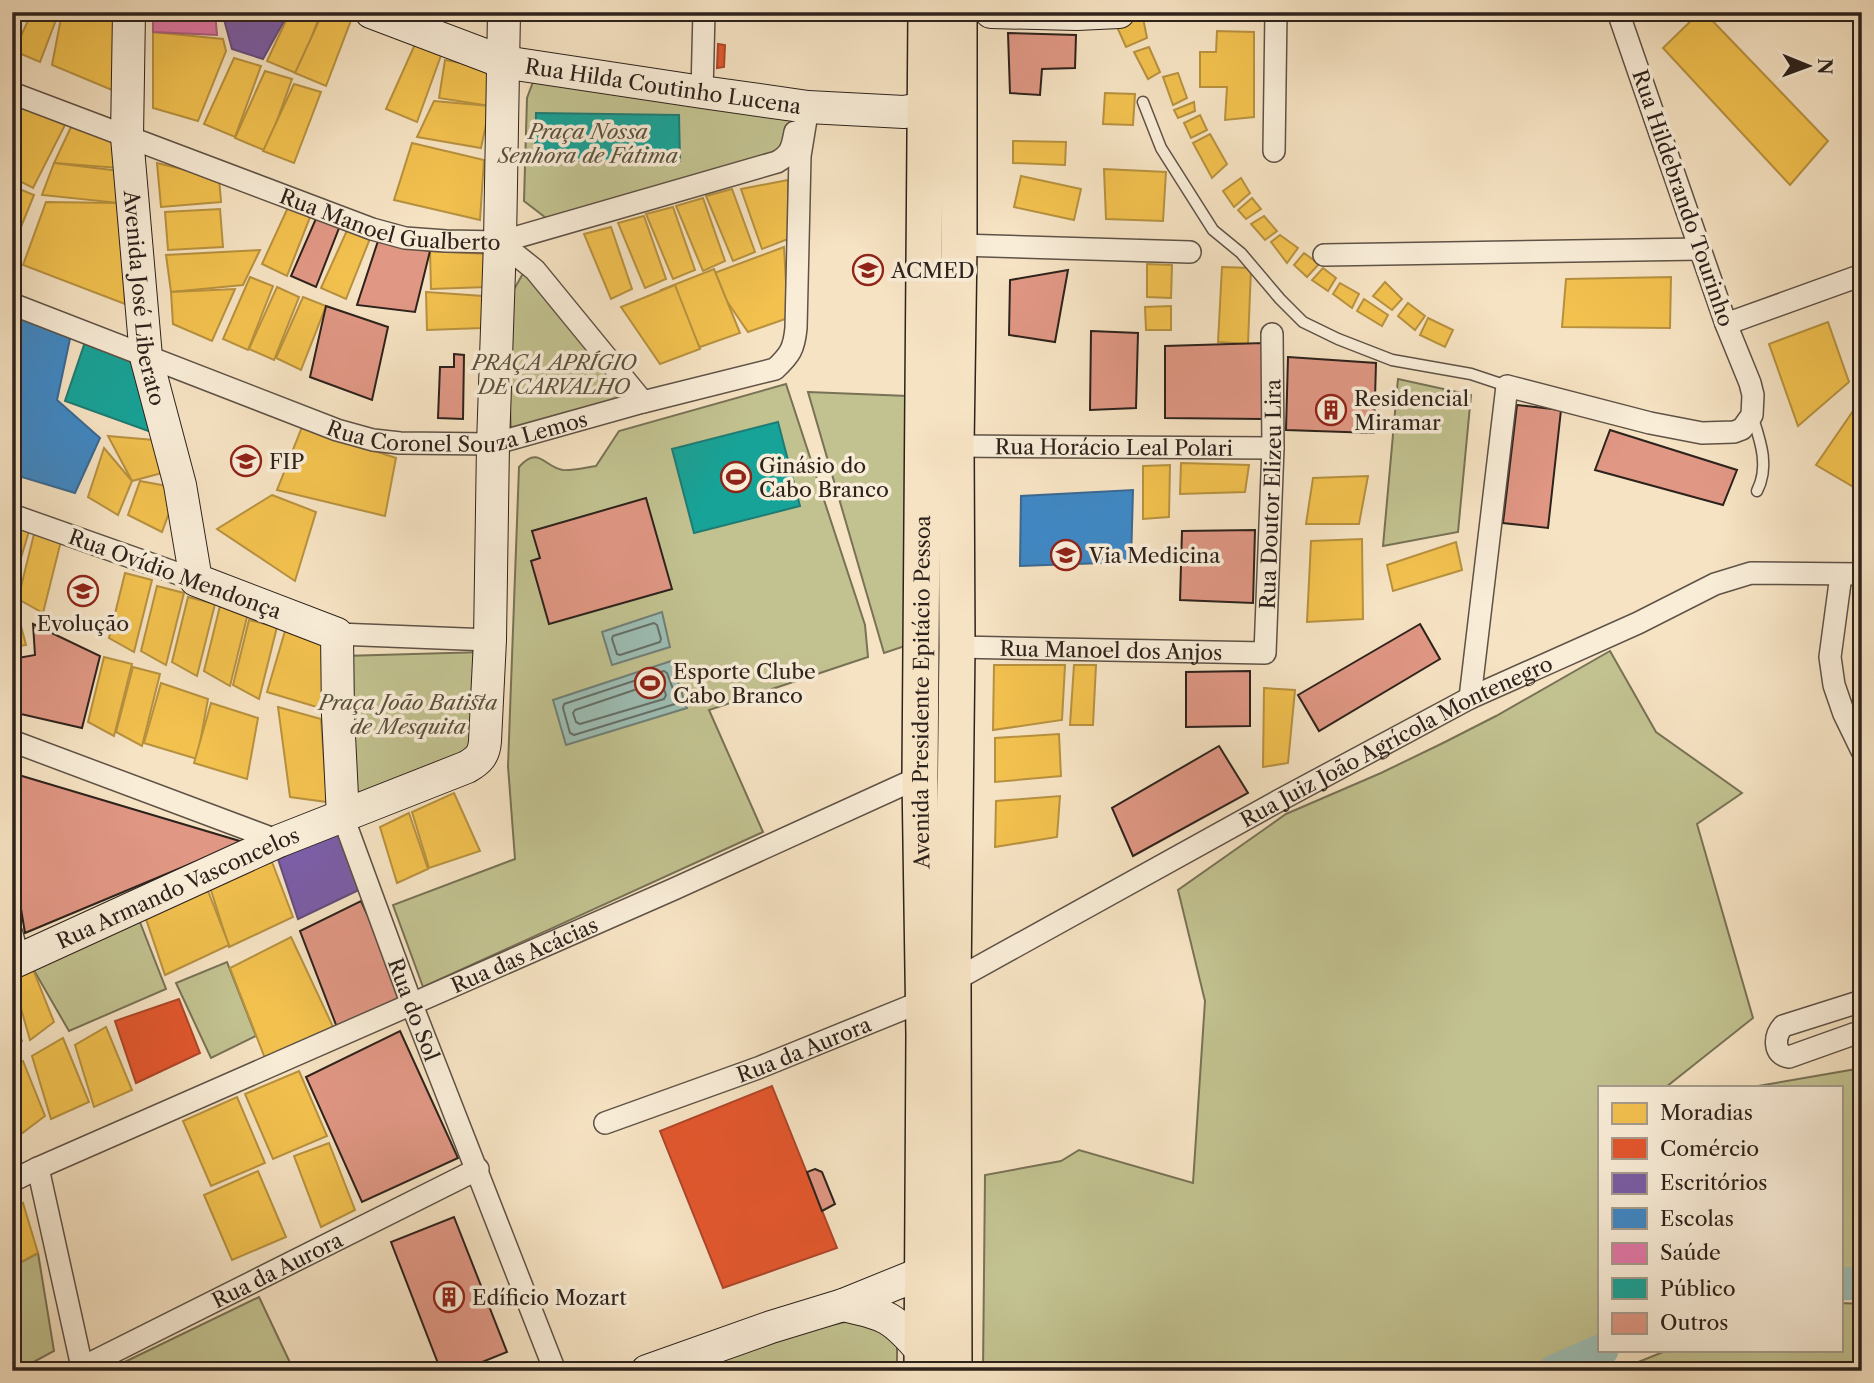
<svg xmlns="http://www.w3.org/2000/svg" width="1874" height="1383" font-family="'Libre Caslon Text',serif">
<rect width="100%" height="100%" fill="#f6e3c3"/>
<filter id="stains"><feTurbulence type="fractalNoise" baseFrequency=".00286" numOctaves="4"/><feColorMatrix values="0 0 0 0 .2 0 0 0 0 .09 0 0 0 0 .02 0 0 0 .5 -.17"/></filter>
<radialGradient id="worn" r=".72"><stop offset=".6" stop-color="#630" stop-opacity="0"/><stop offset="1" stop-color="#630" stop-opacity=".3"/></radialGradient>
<g fill="#c2c290" stroke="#787256" stroke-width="2">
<polygon points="536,74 788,110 800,122 781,150 546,218 524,201 527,98"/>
<polygon points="525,270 633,397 511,435 508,349 509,298"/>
<polygon points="1398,379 1471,395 1458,532 1383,546"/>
<path d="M786,384L865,625L868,657L709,710L763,832L423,987L393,905L515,859L508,766L519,467C539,445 544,467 563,470C571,471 588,467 596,466L619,431Z"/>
<polygon points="808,392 908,396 914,643 884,653"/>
<polygon points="1610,651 1656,732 1742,793 1697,824 1753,1018 1666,1087 1599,1087 1599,1350 1617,1350 1567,1371 983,1371 985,1175 1061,1161 1079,1150 1193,1183 1205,1001 1178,890 1286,814 1381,773 1443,743 1496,716"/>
<polygon points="484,652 481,749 349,802 343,656"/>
<polygon points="136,912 166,989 69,1031 32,967"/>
<polygon points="227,962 256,1036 211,1058 176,983"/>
<polygon points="1862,1068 1862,1285 1841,1285 1841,1087 1752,1087"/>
<polygon points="38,1253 54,1351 17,1371 12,1371 12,1267"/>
<polygon points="259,1297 294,1371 106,1371"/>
<polygon points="1841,1303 1862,1304 1862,1371 1616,1371 1668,1350 1841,1350"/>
<polygon points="867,1317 897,1345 897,1371 687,1371 818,1328"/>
</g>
<g fill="#9dbeb5" stroke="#708078" stroke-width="2">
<polygon points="662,612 670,647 612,665 602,632"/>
<polygon points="671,661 687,708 566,745 553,700"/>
</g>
<g fill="#f2c14e" stroke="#b7913f" stroke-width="2">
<polygon points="12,12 19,12 12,31"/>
<polygon points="32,12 59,12 40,62 14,51"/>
<polygon points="61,12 104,12 61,15"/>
<polygon points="290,12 321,12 298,74 267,61"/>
<polygon points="323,12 345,12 353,15 326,86 295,73"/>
<polygon points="1700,12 1704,12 1828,141 1790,185 1663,48"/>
<polygon points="61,18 115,19 112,90 52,65"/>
<polygon points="1113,18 1143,18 1147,38 1126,47"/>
<polygon points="1217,31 1254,32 1254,117 1225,120 1227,87 1200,87 1200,52 1216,52"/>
<polygon points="153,32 223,39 226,51 198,121 153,108"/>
<polygon points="416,42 443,50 417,122 386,109"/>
<polygon points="1149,47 1160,72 1148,79 1134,52"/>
<polygon points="234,58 261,66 235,137 204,124"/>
<polygon points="445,60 488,68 490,106 439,98"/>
<polygon points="265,71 292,79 266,151 235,138"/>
<polygon points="1178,73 1187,98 1173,105 1163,77"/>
<polygon points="294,84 321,92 294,163 263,151"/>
<polygon points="1105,93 1135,94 1133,125 1103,124"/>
<polygon points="434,101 490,106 481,148 417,137"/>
<polygon points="12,102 65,125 33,188 12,177"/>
<polygon points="1194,102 1195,111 1178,118 1174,110"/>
<polygon points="1200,115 1207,130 1191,138 1184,123"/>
<polygon points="71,127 119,140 119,168 54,163"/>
<polygon points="1210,134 1227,164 1212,178 1193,143"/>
<polygon points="1013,141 1066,142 1065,165 1013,163"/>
<polygon points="412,143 484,160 480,220 394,200"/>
<polygon points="54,163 120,171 119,203 42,195"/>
<polygon points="157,163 219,178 221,202 161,207"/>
<polygon points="1104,169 1166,172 1163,221 1106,219"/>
<polygon points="1021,176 1081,189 1074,220 1014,207"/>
<polygon points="1241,178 1250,193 1234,207 1223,191"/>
<polygon points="788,180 788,239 762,249 741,189"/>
<polygon points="12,186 34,195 12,249"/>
<polygon points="732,189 755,252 733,261 706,196"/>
<polygon points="703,198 725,261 703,271 676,206"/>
<polygon points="1252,198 1261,209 1246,219 1238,210"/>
<polygon points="46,202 119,203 125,304 23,265"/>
<polygon points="290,203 312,212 287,276 262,264"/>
<polygon points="673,207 695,270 673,279 646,214"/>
<polygon points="220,209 223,247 168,250 165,212"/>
<polygon points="644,216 666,279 645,288 618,223"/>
<polygon points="1264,216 1277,231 1265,240 1251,224"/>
<polygon points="349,226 371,236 346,299 321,288"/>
<polygon points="611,227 632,289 611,299 584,234"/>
<polygon points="1280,235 1298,248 1287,263 1271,242"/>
<polygon points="784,247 788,318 748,332 709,275"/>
<polygon points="260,250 243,285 171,292 166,255"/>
<polygon points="430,251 487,254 487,287 431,289"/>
<polygon points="1304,253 1319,264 1307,277 1294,265"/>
<polygon points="1147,264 1172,265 1171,298 1147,297"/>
<polygon points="1222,267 1251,268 1248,344 1218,342"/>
<polygon points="1323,268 1336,278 1328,291 1312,280"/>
<polygon points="714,269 740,333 700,347 661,290"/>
<polygon points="250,277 273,286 248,350 223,339"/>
<polygon points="1671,277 1670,328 1562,327 1566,279"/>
<polygon points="1385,282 1402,299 1392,310 1373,296"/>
<polygon points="1340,283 1359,294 1352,308 1333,294"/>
<polygon points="675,285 700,349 660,364 621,307"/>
<polygon points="277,287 299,297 274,360 249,349"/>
<polygon points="235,289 212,341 173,324 171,292"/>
<polygon points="426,292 483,296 483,328 427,330"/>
<polygon points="303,297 326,306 301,370 276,358"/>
<polygon points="1364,299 1388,315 1382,326 1357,311"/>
<polygon points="1408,303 1425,316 1415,330 1398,316"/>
<polygon points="1171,306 1171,330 1146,330 1145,307"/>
<polygon points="1428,318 1453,330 1445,347 1420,335"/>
<polygon points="1828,322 1849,382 1798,426 1769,344"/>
<polygon points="1853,411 1862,416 1862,492 1816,465"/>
<polygon points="302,427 396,458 385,516 277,490"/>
<polygon points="108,436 154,440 162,473 132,481"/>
<polygon points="104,448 132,481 118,515 88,497"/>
<polygon points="1181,463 1249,465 1245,492 1180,494"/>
<polygon points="1170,465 1169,517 1143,519 1143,466"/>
<polygon points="1368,476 1359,524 1306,524 1313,478"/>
<polygon points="140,481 178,488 162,532 128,515"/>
<polygon points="272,495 316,512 295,581 217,529"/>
<polygon points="12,522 30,528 14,581 12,582"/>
<polygon points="34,534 61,541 43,613 18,599"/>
<polygon points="1362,539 1363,619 1307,622 1311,541"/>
<polygon points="1456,542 1462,570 1393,591 1387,565"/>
<polygon points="125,573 152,580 134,652 109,638"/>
<polygon points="157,586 184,593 166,665 141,651"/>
<polygon points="12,592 26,645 12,647"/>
<polygon points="188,597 215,604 197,676 172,662"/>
<polygon points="220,606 248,613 230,686 204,671"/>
<polygon points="249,620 277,627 259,699 233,685"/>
<polygon points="285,631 331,647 320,708 267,692"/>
<polygon points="104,657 132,664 114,736 88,722"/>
<polygon points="994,665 1065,665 1062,720 993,730"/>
<polygon points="1074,665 1096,665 1093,725 1070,725"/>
<polygon points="133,667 160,674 142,746 116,732"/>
<polygon points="161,683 208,699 197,759 144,743"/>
<polygon points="1264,688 1295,690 1288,763 1263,767"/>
<polygon points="211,703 258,718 247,779 194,763"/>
<polygon points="278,707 321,719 327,802 290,797"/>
<polygon points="1059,734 1061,776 995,782 995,738"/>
<polygon points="454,793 480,851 429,868 412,812"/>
<polygon points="1060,796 1057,837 995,847 996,801"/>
<polygon points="409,813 428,869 397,883 380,827"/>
<polygon points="272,862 293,917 229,947 209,884"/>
<polygon points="208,891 229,945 165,975 144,913"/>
<polygon points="291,937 335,1031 268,1066 230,968"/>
<polygon points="32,967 54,1022 30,1040 12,977"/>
<polygon points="12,1018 22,1041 12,1048"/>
<polygon points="106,1027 132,1090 94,1107 75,1045"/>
<polygon points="63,1038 89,1102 51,1119 32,1056"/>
<polygon points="23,1061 45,1116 21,1134 12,1104 12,1066"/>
<polygon points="299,1071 327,1136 273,1159 245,1094"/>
<polygon points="237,1097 265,1163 211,1186 183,1121"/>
<polygon points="329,1143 355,1210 321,1227 294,1156"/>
<polygon points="258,1171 286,1237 232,1260 204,1195"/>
<polygon points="23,1203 38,1253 12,1267 12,1208"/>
</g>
<g fill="#e4572e" stroke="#ad4729" stroke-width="2">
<polygon points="718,44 725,45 724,67 717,68"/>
<polygon points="179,999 200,1053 136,1083 115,1021"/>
<polygon points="772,1086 837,1248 723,1288 660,1131"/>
</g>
<g fill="#7b5ea7" stroke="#644c7d" stroke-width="2">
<polygon points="222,12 289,12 263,59 232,49"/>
<polygon points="340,834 361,889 298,919 277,856"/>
</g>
<g fill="#3f88c5" stroke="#3a6992" stroke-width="2">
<polygon points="12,315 71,334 57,400 100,438 75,493 12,474"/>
<polygon points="1133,490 1131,562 1020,566 1021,496"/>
</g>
<polygon fill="#e377a8" stroke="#ac5e7e" stroke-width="2" points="153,12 215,12 217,35 153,32"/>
<g fill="#17a398" stroke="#1e7c73" stroke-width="2">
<polygon points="536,113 679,115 680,161 535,161"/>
<polygon points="85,342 138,361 151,432 65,401"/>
<polygon points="778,422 800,506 694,533 672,449"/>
</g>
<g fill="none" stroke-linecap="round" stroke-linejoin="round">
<g stroke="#657068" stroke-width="2">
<polygon points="654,623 657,625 661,639 660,642 620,655 617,654 612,639 613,636"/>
<polygon points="664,671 667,673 677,700 675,704 574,735 570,733 563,708 564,704"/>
<polygon points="658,682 662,684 666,695 664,699 580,724 576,722 573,713 575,710"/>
</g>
<g stroke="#9dbeb5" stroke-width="33">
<polyline points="1841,1284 1862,1283"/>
<polyline points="1554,1371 1602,1350"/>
</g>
</g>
<g fill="#e09784" stroke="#2d221c" stroke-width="2">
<polygon points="1008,33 1076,35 1075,68 1042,69 1040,95 1010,93"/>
<polygon points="318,214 341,223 316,287 291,276"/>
<polygon points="378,241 430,251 415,312 357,305"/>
<polygon points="1068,270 1055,342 1009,335 1010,280"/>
<polygon points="326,306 388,327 372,400 310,377"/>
<polygon points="1091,331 1138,333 1136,408 1090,410"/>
<polygon points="1264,343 1262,419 1165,418 1165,346"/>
<polygon points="454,354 464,355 463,419 438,418 440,367 454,367"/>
<polygon points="1288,357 1376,363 1374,433 1286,430"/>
<polygon points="1517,405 1561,410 1548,528 1503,523"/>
<polygon points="1610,430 1737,470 1723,505 1595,470"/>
<polygon points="646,498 672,589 549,624 531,561 540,558 532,531"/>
<polygon points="1255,530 1253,603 1180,600 1182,531"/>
<polygon points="33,624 100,656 82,728 12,712 12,659 35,655"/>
<polygon points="1420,624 1440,659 1319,731 1298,695"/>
<polygon points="1250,671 1250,726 1186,727 1186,672"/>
<polygon points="1219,746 1248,793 1133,856 1112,808"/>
<polygon points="12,773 243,842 25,933 12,855"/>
<polygon points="361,901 404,995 338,1030 300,931"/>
<polygon points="400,1031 458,1158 362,1202 306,1077"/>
<polygon points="815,1169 822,1172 835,1204 822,1211 807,1172"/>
<polygon points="454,1217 507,1352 460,1371 441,1371 391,1242"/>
</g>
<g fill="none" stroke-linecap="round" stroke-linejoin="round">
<g stroke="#5f5246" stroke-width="13">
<g id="lane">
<polyline points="1143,102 1161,148 1213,230 1241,253 1280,299 1303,322 1338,339 1392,360 1471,374 1507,386"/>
<path d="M1752,415C1760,440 1770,466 1757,491"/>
</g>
</g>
<g stroke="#5f5246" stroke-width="24">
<g id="street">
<polyline points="702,92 704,12"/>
<path id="s1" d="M12,93L372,229L405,238L446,241L500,242L777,162C791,154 792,148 795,132"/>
<polyline points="1274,151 1276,12"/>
<polyline points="500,242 535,270 643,402"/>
<polyline points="959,245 1190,252"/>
<polyline points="1324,255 1700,249"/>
<path id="s2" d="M12,304L337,430L373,440L400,443L493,444L643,402L775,369C790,355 794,349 796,328L800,156L808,107"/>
<polyline points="1726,324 1862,275"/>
<path id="s3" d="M956,446L1273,448"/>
<polyline points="12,515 196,580"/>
<polyline points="1841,575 1830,657 1834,685 1844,714 1862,751"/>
<polyline points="337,634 490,640"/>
<path id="s4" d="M957,647L1265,653L1273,448L1272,334"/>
<polyline points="1470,698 1507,386 1650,423 1702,433 1734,432 1742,429 1752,415 1753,395 1750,383 1726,324 1618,12"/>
<polyline points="12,741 279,841"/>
<path id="s5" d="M343,817L412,1005L555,1371"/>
<polyline points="12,934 19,961"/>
<path id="s6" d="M953,981L1280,800L1470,698L1638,623L1715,584L1751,573L1862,574"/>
<path d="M1862,1001L1783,1026C1774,1036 1773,1055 1789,1057L1862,1031"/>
<path id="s7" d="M605,1123L758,1068L923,1001"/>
<polyline points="38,1168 82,1367"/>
<path id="s8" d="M12,1181L38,1168L674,889L920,777"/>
<path id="s9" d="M75,1371L478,1169"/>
</g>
</g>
<g stroke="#2d221c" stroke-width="34">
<g id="secondary">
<path id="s10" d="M129,12L127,137L146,357L180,485L196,580L337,634L338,715L343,817"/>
<path id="s11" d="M371,12L503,62L702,92L808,107L904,112L926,108L945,97"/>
<polyline points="991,12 1077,14 1119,12"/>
<path id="s12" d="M12,963L279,841L467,767C479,760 484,755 485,741L490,640L493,444L500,242L504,12"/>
<path d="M843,1305C887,1315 892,1316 922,1351"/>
<polyline points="647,1371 771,1327 843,1305 922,1273"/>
</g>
</g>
<g stroke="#2d221c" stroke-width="38">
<g id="primary">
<path id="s13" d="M922,1371L924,1035L920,777L926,12"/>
<polyline points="954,1371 953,981 957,647 956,446 959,245 959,12"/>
</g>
</g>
<use href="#lane" stroke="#f9edd8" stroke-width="10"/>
<use href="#street" stroke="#f9edd8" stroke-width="21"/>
<use href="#secondary" stroke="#f9edd8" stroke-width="32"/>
<use href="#primary" stroke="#f6e3c3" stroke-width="35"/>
</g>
<defs>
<g id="school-ring" transform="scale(1.575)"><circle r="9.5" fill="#f9edd8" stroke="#8f2418" stroke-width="1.5"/><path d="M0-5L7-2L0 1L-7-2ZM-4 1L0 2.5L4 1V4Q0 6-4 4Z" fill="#8f2418"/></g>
<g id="building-ring" transform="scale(1.575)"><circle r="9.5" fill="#f9edd8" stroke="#8f2418" stroke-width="1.5"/><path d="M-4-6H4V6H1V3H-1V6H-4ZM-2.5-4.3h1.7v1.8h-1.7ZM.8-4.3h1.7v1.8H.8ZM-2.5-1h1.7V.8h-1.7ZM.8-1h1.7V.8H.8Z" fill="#8f2418"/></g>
<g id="university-ring" transform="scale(1.575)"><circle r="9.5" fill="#f9edd8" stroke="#8f2418" stroke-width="1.5"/><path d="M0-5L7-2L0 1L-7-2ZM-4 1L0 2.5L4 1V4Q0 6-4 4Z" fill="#8f2418"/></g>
<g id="stadium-ring" transform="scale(1.575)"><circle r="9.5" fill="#f9edd8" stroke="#8f2418" stroke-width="1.5"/><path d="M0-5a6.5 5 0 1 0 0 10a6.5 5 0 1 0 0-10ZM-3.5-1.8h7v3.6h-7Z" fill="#8f2418"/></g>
</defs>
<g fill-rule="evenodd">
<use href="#school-ring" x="868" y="270"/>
<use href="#building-ring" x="1331" y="410"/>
<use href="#university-ring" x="246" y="461"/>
<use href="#stadium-ring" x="736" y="477"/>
<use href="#school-ring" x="1066" y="555"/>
<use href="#school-ring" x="83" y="591"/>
<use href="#stadium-ring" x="650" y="683"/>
<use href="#building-ring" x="449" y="1297"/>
</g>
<g text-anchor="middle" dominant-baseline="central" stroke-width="7" stroke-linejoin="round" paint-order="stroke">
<g font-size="21" fill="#2d221c" stroke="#f9edd8">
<text stroke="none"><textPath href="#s11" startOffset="303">Rua Hilda Coutinho Lucena</textPath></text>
<text transform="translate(1683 198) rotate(71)">Rua Hildebrando Tourinho</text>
<text stroke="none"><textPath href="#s1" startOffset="401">Rua Manoel Gualberto</textPath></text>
<text stroke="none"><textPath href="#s10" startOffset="287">Avenida José Liberato</textPath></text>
<text stroke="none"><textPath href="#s2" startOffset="471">Rua Coronel Souza Lemos</textPath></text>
<text stroke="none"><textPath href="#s3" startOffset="158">Rua Horácio Leal Polari</textPath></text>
<text stroke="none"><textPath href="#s4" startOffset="467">Rua Doutor Elizeu Lira</textPath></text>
<text transform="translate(175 574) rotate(20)">Rua Ovídio Mendonça</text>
<text stroke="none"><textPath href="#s4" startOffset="154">Rua Manoel dos Anjos</textPath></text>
<text stroke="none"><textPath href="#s13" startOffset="679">Avenida Presidente Epitácio Pessoa</textPath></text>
<text stroke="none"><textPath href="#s6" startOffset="504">Rua Juiz João Agrícola Montenegro</textPath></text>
<text stroke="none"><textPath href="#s12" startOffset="182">Rua Armando Vasconcelos</textPath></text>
<text stroke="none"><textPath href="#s8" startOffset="560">Rua das Acácias</textPath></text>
<text stroke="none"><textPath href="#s5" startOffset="205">Rua do Sol</textPath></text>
<text stroke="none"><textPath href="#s7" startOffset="212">Rua da Aurora</textPath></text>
<text stroke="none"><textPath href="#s9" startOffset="226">Rua da Aurora</textPath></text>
</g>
<g font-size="21" font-style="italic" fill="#5a523f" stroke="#f9edd8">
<text x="588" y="131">Praça Nossa<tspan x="588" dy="24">Senhora de Fátima</tspan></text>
<text x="554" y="362">PRAÇA APRÍGIO<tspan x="554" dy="24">DE CARVALHO</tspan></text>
<text x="408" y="702">Praça João Batista<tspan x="408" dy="24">de Mesquita</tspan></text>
</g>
<g font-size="21" fill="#2d221c" stroke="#f9edd8" text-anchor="start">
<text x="891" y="270">ACMED</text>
<text x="1354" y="398">Residencial<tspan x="1354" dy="24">Miramar</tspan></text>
<text x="269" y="461">FIP</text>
<text x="759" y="465">Ginásio do<tspan x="759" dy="24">Cabo Branco</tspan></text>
<text x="1089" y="555">Via Medicina</text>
<text x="83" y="623" text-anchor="middle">Evolução</text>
<text x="673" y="671">Esporte Clube<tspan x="673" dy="24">Cabo Branco</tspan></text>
<text x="472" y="1297">Edíficio Mozart</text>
</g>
</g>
<rect width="1874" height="1383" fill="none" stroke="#f6e3c3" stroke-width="42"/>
<rect x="14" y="14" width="1846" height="1355" fill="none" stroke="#2d221c" stroke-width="3.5"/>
<rect x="21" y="21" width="1832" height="1341" fill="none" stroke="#2d221c" stroke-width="2"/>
<rect x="1598" y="1086" width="245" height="266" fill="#f9edd8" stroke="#a79c8d" stroke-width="2"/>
<rect x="1612" y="1103" width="35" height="21" fill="#f2c14e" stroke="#a79c8d" stroke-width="2"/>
<text x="1660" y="1120" font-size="21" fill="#2d221c">Moradias</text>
<rect x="1612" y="1138" width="35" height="21" fill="#e4572e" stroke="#a79c8d" stroke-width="2"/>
<text x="1660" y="1156" font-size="21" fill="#2d221c">Comércio</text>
<rect x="1612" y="1173" width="35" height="21" fill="#7b5ea7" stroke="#a79c8d" stroke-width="2"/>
<text x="1660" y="1190" font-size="21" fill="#2d221c">Escritórios</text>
<rect x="1612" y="1208" width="35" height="21" fill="#3f88c5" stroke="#a79c8d" stroke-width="2"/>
<text x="1660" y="1226" font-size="21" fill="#2d221c">Escolas</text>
<rect x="1612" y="1243" width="35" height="21" fill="#e377a8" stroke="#a79c8d" stroke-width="2"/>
<text x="1660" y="1260" font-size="21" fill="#2d221c">Saúde</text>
<rect x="1612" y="1278" width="35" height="21" fill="#17a398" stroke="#a79c8d" stroke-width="2"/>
<text x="1660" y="1296" font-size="21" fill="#2d221c">Público</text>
<rect x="1612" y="1313" width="35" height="21" fill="#e09784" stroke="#a79c8d" stroke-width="2"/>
<text x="1660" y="1330" font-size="21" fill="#2d221c">Outros</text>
<g transform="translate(1808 66) rotate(91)" stroke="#f9edd8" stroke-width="5" paint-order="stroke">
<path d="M0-5L12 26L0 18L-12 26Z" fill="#2d221c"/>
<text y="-10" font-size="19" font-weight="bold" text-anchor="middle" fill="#2d221c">N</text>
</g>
<rect width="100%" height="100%" filter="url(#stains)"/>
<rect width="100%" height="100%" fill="url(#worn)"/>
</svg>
